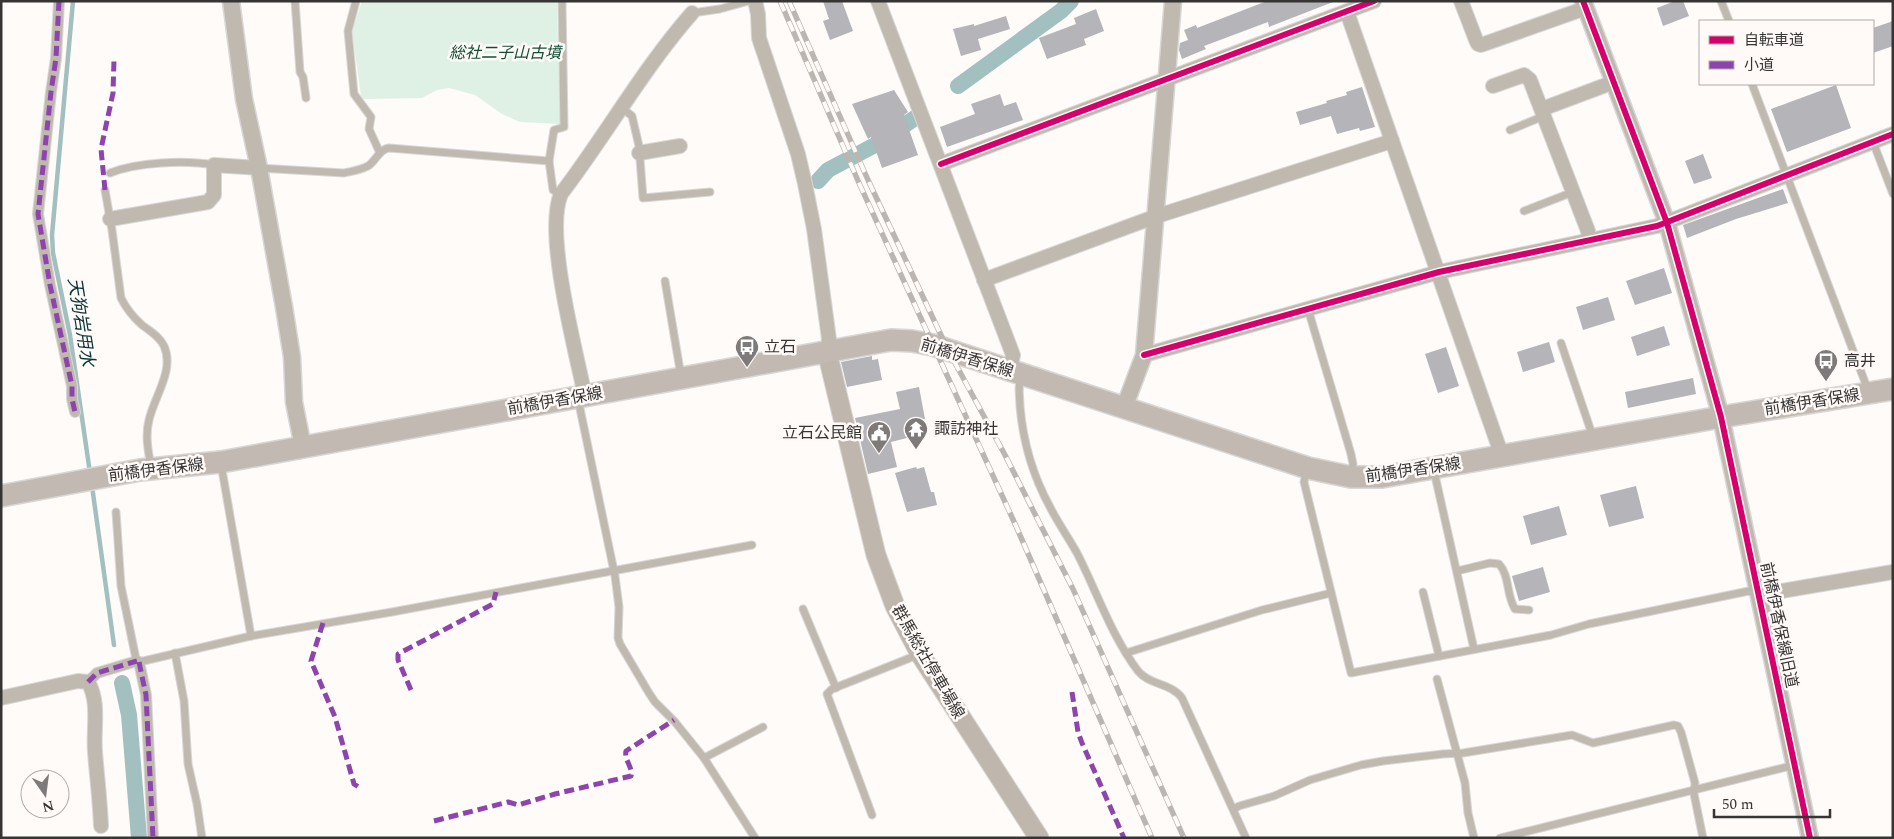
<svg xmlns="http://www.w3.org/2000/svg" width="1894" height="839" font-family="Spectral,'Noto Sans JP',serif">
<rect width="100%" height="100%" fill="#fefbf9"/>
<polygon fill="#dff0e5" points="362,1 557,1 560,124 520,122 502,114 475,95 449,88 437,90 422,98 363,99 361,96 352,31"/>
<g fill="none" stroke-linecap="round" stroke-linejoin="round">
<g stroke="#a2c0c0" stroke-width="4.5">
<polyline points="73,1 52,235 53,253 70,335 90,473"/>
<polyline points="92,486 114,645"/>
</g>
<g stroke="#a2c0c0" stroke-width="16">
<polyline points="958,86 1061,11 1071,1"/>
<polyline points="818,181 828,170 875,145 918,116"/>
<polyline points="122,683 129,715 139,838"/>
</g>
</g>
<g fill="#b4b4b9">
<polygon points="823,1 842,1 853,31 830,40 823,21 829,19"/>
<polygon points="1267,1 1333,2 1269,27 1268,22 1204,46 1206,49 1182,59 1179,50 1180,43 1188,40 1184,30 1196,25 1197,28"/>
<polygon points="1675,1 1683,1 1689,16 1663,26 1657,8"/>
<polygon points="1096,9 1104,31 1084,39 1086,45 1047,59 1039,38 1076,24 1074,18"/>
<polygon points="1006,16 1010,29 978,39 981,50 961,56 953,29 974,24 974,26"/>
<polygon points="1893,21 1893,46 1873,53 1873,28"/>
<polygon points="1836,85 1851,128 1787,152 1771,109"/>
<polygon points="1362,87 1375,127 1360,131 1359,128 1337,134 1331,116 1300,125 1296,112 1327,103 1326,101 1347,95 1346,92"/>
<polygon points="894,90 908,112 904,115 918,155 882,168 871,137 868,139 852,104"/>
<polygon points="1000,94 1004,106 1016,102 1023,120 947,147 940,127 975,114 971,104"/>
<polygon points="1703,154 1712,178 1694,184 1685,161"/>
<polygon points="1783,189 1788,203 1736,219 1687,238 1683,225"/>
<polygon points="1664,268 1672,293 1635,305 1626,281"/>
<polygon points="1608,297 1615,320 1583,330 1576,307"/>
<polygon points="1664,326 1670,345 1637,356 1631,337"/>
<polygon points="1549,342 1555,362 1523,372 1517,352"/>
<polygon points="1446,347 1459,386 1438,393 1425,354"/>
<polygon points="872,356 872,360 878,359 882,380 847,387 841,362"/>
<polygon points="1693,378 1696,394 1628,408 1625,392"/>
<polygon points="919,387 925,419 916,422 919,435 891,442 897,467 868,474 855,418 900,409 896,392"/>
<polygon points="916,467 917,469 924,467 931,492 934,492 937,505 907,512 895,473"/>
<polygon points="1636,486 1644,518 1609,527 1600,495"/>
<polygon points="1559,506 1567,535 1531,545 1523,516"/>
<polygon points="1543,567 1550,592 1519,601 1512,576"/>
</g>
<g fill="none" stroke-linecap="round" stroke-linejoin="round">
<g stroke="#d9d7d6" stroke-width="9">
<g id="service">
<polyline points="295,1 300,72 303,77 306,98"/>
<polyline points="356,1 348,31 354,94 371,117 369,129 380,153"/>
<polyline points="1721,1 1729,21"/>
<polyline points="692,13 720,9 749,1"/>
<polyline points="1752,84 1868,390"/>
<polyline points="622,108 632,116 639,146 643,198 710,192"/>
<polyline points="1510,130 1544,116"/>
<polyline points="1873,142 1893,194"/>
<polyline points="549,161 554,130 564,127 562,1"/>
<path d="M259,168L344,173C352,171 361,170 368,166C376,161 379,149 389,148L549,161L553,190L561,194"/>
<path d="M110,173C137,162 185,160 214,165"/>
<path d="M105,190L112,230L121,298C126,308 133,317 142,325C150,331 160,337 164,346C175,370 154,397 149,420C145,435 148,451 151,466"/>
<polyline points="1524,211 1573,192"/>
<polyline points="665,281 681,376"/>
<polyline points="1308,309 1351,454 1353,464 1351,474"/>
<polyline points="1561,343 1593,437"/>
<path d="M1022,376C1017,386 1020,396 1020,406C1023,442 1033,476 1050,507C1058,523 1068,537 1077,553C1097,592 1111,635 1138,671C1149,685 1171,683 1182,698L1246,838"/>
<polyline points="578,399 615,576 619,607 618,638 620,644 649,693 655,702 675,722 704,758 755,838"/>
<polyline points="221,464 251,636"/>
<polyline points="1307,469 1304,482 1351,673 1551,635 1589,624 1749,591 1756,594"/>
<polyline points="1434,471 1474,649"/>
<polyline points="116,512 121,586 136,659 139,662 251,636 392,612 752,545"/>
<path d="M1457,571L1490,563L1499,564C1510,576 1506,595 1515,609L1529,610"/>
<polyline points="1423,592 1439,656"/>
<polyline points="803,609 836,688"/>
<polyline points="175,653 184,701 188,764 197,804 202,838"/>
<polyline points="1126,653 1262,610 1331,593"/>
<polyline points="1437,679 1465,783 1468,813 1474,838"/>
<polyline points="704,758 763,727"/>
<polyline points="1234,809 1239,806 1274,796 1310,780 1361,765 1383,761 1443,754 1463,753 1572,735 1593,743 1674,725 1678,726 1681,732 1695,783 1694,794 1703,838"/>
<polyline points="872,815 827,694 832,689 920,654"/>
<polyline points="1500,838 1795,765"/>
</g>
</g>
<g stroke="#d9d7d6" stroke-width="12">
<g id="pedestrian">
<polyline points="59,1 56,58 51,92 38,214 50,285 72,386 72,399 75,412"/>
<polyline points="139,662 146,695 153,838"/>
<polyline points="88,682 97,673 137,661"/>
</g>
</g>
<g stroke="#d9d7d6" stroke-width="16">
<g id="minor">
<polyline points="755,1 758,14 759,38 798,154 805,184 814,229 829,339 827,352"/>
<polyline points="878,1 1013,355 1010,371"/>
<polyline points="1461,1 1476,40 1478,44 1481,45 1586,8"/>
<polyline points="1347,12 1502,456"/>
<polyline points="1493,86 1524,75 1530,80 1588,231 1589,240"/>
<polyline points="1542,109 1614,82"/>
<polyline points="639,153 680,146"/>
<polyline points="941,164 1374,1"/>
<polyline points="110,219 208,202 214,195 214,165 259,168"/>
<polyline points="984,280 1154,217 1392,141"/>
<polyline points="1144,355 1439,272 1657,226 1893,134"/>
<path d="M585,396C576,351 544,233 561,194C606,135 643,69 692,13"/>
<polyline points="1758,595 1893,572"/>
<path d="M1,698L78,681L88,682C100,702 93,729 95,752C97,777 100,801 101,826"/>
</g>
</g>
<g stroke="#d9d7d6" stroke-width="19">
<g id="tertiary">
<polyline points="231,1 244,99 259,168 284,307 292,357 294,402 303,447"/>
<polyline points="1583,1 1667,223 1721,417 1810,838"/>
<polyline points="1124,408 1144,355 1173,1"/>
</g>
</g>
<g stroke="#d9d7d6" stroke-width="21">
<polyline id="secondary" points="827,352 876,555 895,606 920,654 1039,838"/>
</g>
<g stroke="#d9d7d6" stroke-width="24">
<polyline id="primary" points="1,496 140,470 221,462 891,340 912,341 933,345 1308,468 1351,477 1382,477 1721,417 1893,389"/>
</g>
<use href="#service" stroke="#c0b9b0" stroke-width="7"/>
<use href="#pedestrian" stroke="#c0b9b0" stroke-width="10"/>
<use href="#minor" stroke="#c0b9b0" stroke-width="14"/>
<use href="#tertiary" stroke="#c0b9b0" stroke-width="16"/>
<use href="#secondary" stroke="#bfb7ae" stroke-width="19"/>
<use href="#primary" stroke="#c2bab2" stroke-width="21"/>
<g stroke="#bbb6b1" stroke-width="5.5">
<g id="rail">
<polyline points="780,1 859,183 1016,526 1152,838"/>
<polyline points="789,1 868,180 948,350 1005,455 1073,589 1184,838"/>
</g>
</g>
<use href="#rail" stroke="#fffaf8" stroke-width="4" stroke-dasharray="11" stroke-linecap="butt"/>
<g stroke="#8e44ad" stroke-width="5" stroke-dasharray="10 5" stroke-linecap="butt">
<polyline points="59,1 56,58 51,92 38,214 50,285 72,386 72,399 75,412"/>
<polyline points="105,190 101,149 113,93 114,60"/>
<polyline points="323,623 311,661 335,717 354,784 360,788"/>
<polyline points="139,662 146,695 153,838"/>
<polyline points="88,682 97,673 137,661"/>
<polyline points="411,690 398,660 398,654 493,604 496,592"/>
<polyline points="1072,692 1078,732 1082,743 1124,838"/>
<path d="M434,821L508,802L518,805L555,794L631,776C633,767 624,760 626,751L674,720"/>
</g>
<g stroke="#fffaf8" stroke-width="9">
<g id="cycleway">
<polyline points="1583,1 1667,223 1721,417 1810,838"/>
<polyline points="941,164 1374,1"/>
<polyline points="1144,355 1439,272 1657,226 1893,134"/>
</g>
</g>
<use href="#cycleway" stroke="#d6006c" stroke-width="6"/>
</g>
<defs>
<g id="bus-pin" transform="scale(1.25)"><path d="M0 17L-7.5 6A9.5 9.5 0 1 1 7.5 6Z" fill="#7d7a79" stroke="#fffaf8"/><path d="M-5-6H5V4H4V6H2V4H-2V6H-4V4H-5ZM-3.5-4V0h7V-4ZM-3.5 1.2v1.5H-2V1.2ZM2 1.2v1.5H3.5V1.2Z" fill="#fff"/></g>
<g id="temple-pin" transform="scale(1.25)"><path d="M0 17L-7.5 6A9.5 9.5 0 1 1 7.5 6Z" fill="#7d7a79" stroke="#fffaf8"/><path d="M0-6L5-2H3V0L6.5 2.5H4V6H1.5V3h-3V6H-4V2.5H-6.5L-3 0V-2H-5Z" fill="#fff"/></g>
<g id="civic-pin" transform="scale(1.25)"><path d="M0 17L-7.5 6A9.5 9.5 0 1 1 7.5 6Z" fill="#7d7a79" stroke="#fffaf8"/><path d="M-.6-6.5H3V-4.5H.6V-3L4-1V1h2V6H-6V1h2V-1L-.6-3ZM-1.2 2.5V6h2.4V2.5Z" fill="#fff"/></g>
</defs>
<g fill-rule="evenodd">
<use href="#bus-pin" x="747" y="347"/>
<use href="#bus-pin" x="1826" y="361"/>
<use href="#temple-pin" x="916" y="429"/>
<use href="#civic-pin" x="879" y="433"/>
</g>
<g text-anchor="middle" dominant-baseline="central" stroke-width="5" stroke-linejoin="round" paint-order="stroke">
<g font-size="16" font-style="italic" fill="#104f35" stroke="#fffaf8">
<text x="505" y="53">総社二子山古墳</text>
</g>
<g font-size="16" fill="#373534" stroke="#fffaf8" text-anchor="start">
<text x="764" y="347">立石</text>
<text x="1844" y="361">高井</text>
<text x="934" y="429">諏訪神社</text>
<text x="862" y="433" text-anchor="end">立石公民館</text>
</g>
<g font-size="16" fill="#373534" stroke="#fffaf8">
<text transform="translate(967 358) rotate(17)">前橋伊香保線</text>
<text transform="translate(555 401) rotate(-10)">前橋伊香保線</text>
<text transform="translate(1812 402) rotate(-9)">前橋伊香保線</text>
<text transform="translate(156 470) rotate(-7)">前橋伊香保線</text>
<text transform="translate(1413 470) rotate(-8)">前橋伊香保線</text>
<text transform="translate(1779 625) rotate(78)">前橋伊香保線旧道</text>
<text transform="translate(928 662) rotate(60)">群馬総社停車場線</text>
</g>
<g font-size="18" font-style="italic" fill="#083536" stroke="#fffaf8">
<text transform="translate(81 322) rotate(81)">天狗岩用水</text>
</g>
</g>
<rect width="1894" height="839" fill="none" stroke="#373534" stroke-width="5"/>
<rect x="1699" y="20" width="175" height="65" fill="#fffaf8" stroke="#afabaa"/>
<rect x="1709" y="36" width="25" height="8" fill="#d6006c" stroke="#afabaa"/>
<text x="1744" y="45" font-size="15" fill="#373534">自転車道</text>
<rect x="1709" y="61" width="25" height="8" fill="#8e44ad" stroke="#afabaa"/>
<text x="1744" y="70" font-size="15" fill="#373534">小道</text>
<g transform="translate(45 794) rotate(166)"><circle r="24" fill="#fffaf8" stroke="#afabaa"/>
<path d="M0-4L9 19L0 12L-9 19Z" fill="#7d7a79"/>
<text y="-8" font-size="14" font-weight="bold" text-anchor="middle" fill="#373534">N</text>
</g>
<path d="M1714 809v8h116v-8" fill="none" stroke="#373534" stroke-width="2.5"/>
<text x="1722" y="809" font-size="15" fill="#373534" stroke="#fffaf8" stroke-width="4" paint-order="stroke">50 m</text>
</svg>
